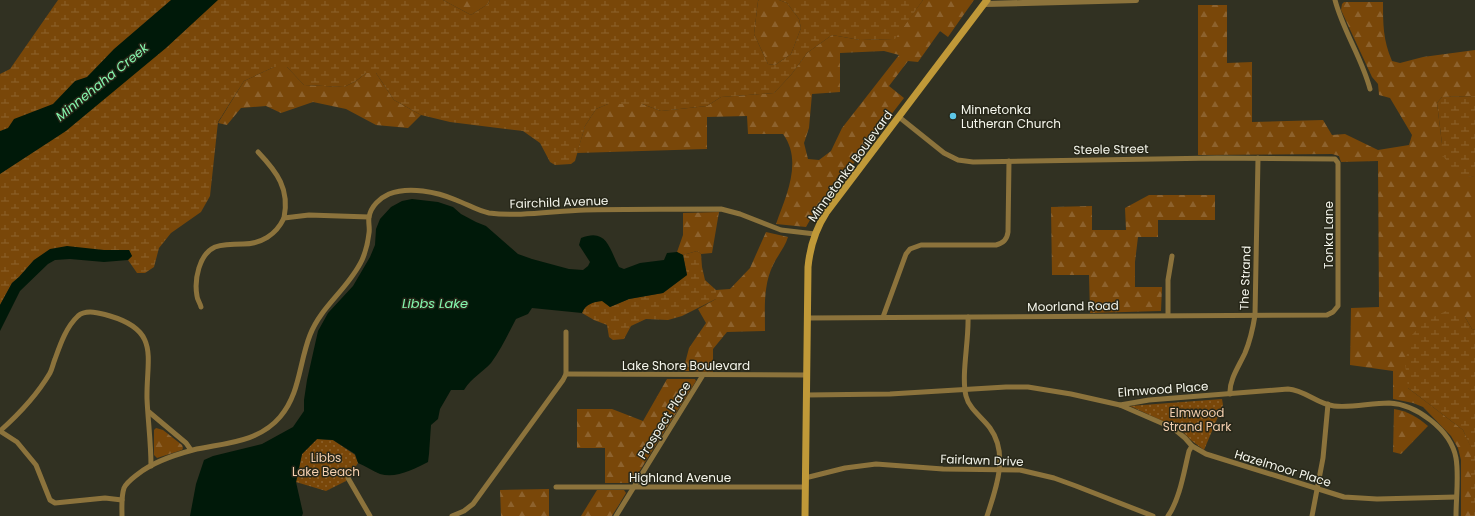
<svg xmlns="http://www.w3.org/2000/svg" width="1475" height="516" font-family="Poppins,sans-serif">
<defs>
<pattern id="forest-firs" width="22" height="20" patternUnits="userSpaceOnUse"><rect width="22" height="20" fill="#794709"/><path d="M5 1l3.5 6h-7zM16 11l3.5 6h-7z" fill="#8d622d"/></pattern>
<pattern id="wetland-marsh" width="20" height="14" patternUnits="userSpaceOnUse"><rect width="20" height="14" fill="#794709"/><path d="M1 5h8M5 5V1M11 12h8M15 12V8" fill="none" stroke="#8d622d"/></pattern>
<pattern id="park-dots" width="8" height="8" patternUnits="userSpaceOnUse"><rect width="8" height="8" fill="#794709"/><path d="M2 2h.1M6 6h.1" fill="none" stroke="#8d622d" stroke-width="1.8" stroke-linecap="round"/></pattern>
</defs>
<rect width="100%" height="100%" fill="#313122"/>
<g fill="url(#forest-firs)" fill-rule="evenodd">
<polygon points="443,0 490,0 488,4 471,15"/>
<polygon points="759,0 779,0 787,3 799,19 801,28 791,54 775,65 768,64 754,34 758,1"/>
<path d="M923,0H974L948,37L940,31L918,62L908,61L889,86L904,98L810,220L806,227L776,224C786,196 803,161 783,134H748L747,116L707,117V149L577,153L585,126L596,109L608,104H642L661,111L707,106L721,97L774,93L791,75L807,53L832,35L860,40L894,39ZM884,51L899,55L842,128L831,151L819,160L808,159L804,143L809,128L812,94L840,92V53Z"/>
<path d="M1344,2H1383C1383,24 1383,40 1392,61L1400,63L1423,57L1475,50V96L1442,97L1437,103L1442,144L1460,177L1475,176V330L1472,329L1465,317L1408,388L1463,430L1471,447V516H1461V460L1458,448L1451,436L1423,407L1413,403L1393,399V371L1350,365L1351,308L1379,307L1378,161L1341,162L1339,156L1332,154L1198,155V5H1227V63L1252,62V122L1323,120L1332,135L1345,134L1378,150L1409,145L1412,135L1390,98L1379,95L1378,84L1372,77L1341,10L1342,4Z"/>
<polygon points="274,67 287,67 304,85 344,87 356,81 366,73 376,73 394,100 421,115 408,128 376,125 346,109 313,102 281,113 266,106 241,108 227,125 218,123 244,81"/>
<polygon points="1149,195 1215,195 1215,220 1158,220 1158,237 1138,237 1135,262 1135,287 1162,287 1161,311 1090,313 1089,275 1052,275 1051,207 1092,206 1092,230 1126,230 1125,208"/>
<polygon points="719,212 712,253 701,254 697,251 683,255 677,252 683,235 683,213"/>
<path d="M766,232L788,237C785,247 778,255 773,265C763,286 765,308 765,331L727,332L713,349V372L683,371L689,348L706,323L698,309L716,299V290L730,289L750,268Z"/>
<polygon points="667,379 695,379 696,381 634,480 631,483 605,483 605,448 577,448 577,409 612,409 643,421"/>
<path d="M1394,409C1408,411 1417,417 1428,426L1401,454L1393,452Z"/>
<polygon points="156,428 163,430 182,445 183,448 182,450 157,458 154,455 154,430"/>
<polygon points="549,489 549,516 501,516 500,490"/>
<polygon points="597,490 624,490 626,493 612,516 581,516"/>
</g>
<g fill="url(#wetland-marsh)">
<polygon points="58,0 443,0 471,15 488,4 490,0 759,0 758,1 754,34 768,64 775,65 791,54 801,28 799,19 787,3 779,0 923,0 895,39 860,40 832,35 807,53 791,75 774,93 721,97 707,106 661,111 642,104 608,104 596,109 585,126 575,161 571,164 555,165 550,162 540,143 523,131 450,122 421,115 394,100 376,73 366,73 356,81 344,87 304,85 287,67 274,67 244,81 218,122 210,196 201,212 171,233 159,248 154,267 145,273 137,273 128,260 132,256 129,250 104,250 34,260 19,277 12,283 0,305 0,74 10,69"/>
<polygon points="1475,96 1475,176 1460,178 1440,152 1442,144 1437,103 1442,97"/>
<path d="M697,251L701,254L702,267L705,280L716,290V299L682,316L668,320L646,319L631,326L624,339L613,340L609,337L607,325L594,320L582,313C585,304 594,302 602,300L610,307L629,299L663,293L687,275L683,255Z"/>
<polygon points="1446,311 1465,317 1472,329 1475,330 1475,516 1471,516 1471,448 1463,430 1408,388 1405,363 1411,336 1425,321"/>
</g>
<g fill="url(#park-dots)">
<polygon points="1222,399 1223,405 1204,450 1192,441 1180,429 1130,406"/>
<polygon points="317,439 333,440 355,455 358,463 346,481 326,491 296,482 302,454"/>
</g>
<g fill="#001909">
<polygon points="171,0 218,0 166,48 66,131 0,174 0,131 8,128 14,119 53,104 75,81 87,77 114,49"/>
<path d="M412,199L438,202L453,207L461,214L476,222L486,226L518,254L532,259L569,269L583,270L588,266L590,262L579,245L581,238C607,228 609,248 619,267L624,269L640,263L664,260L667,253L677,252L683,255L687,275L663,293L629,299L610,307L602,301C594,302 585,304 582,313L532,308L528,314L516,319C508,334 501,350 491,363C482,373 472,377 464,390H451L440,409L438,419L431,425L429,454L428,462C414,469 396,479 380,474C373,471 365,466 358,463L355,454L333,440L317,439L302,454L296,482L303,513L302,516H190L196,484L204,460L213,456L262,444L293,427L304,411V400L307,380L318,331L328,313L353,286L370,257L375,245L376,229L380,219L391,207L402,201Z"/>
<polygon points="67,246 104,250 129,250 132,256 128,260 104,262 70,259 55,260 48,264 20,291 0,331 0,305 12,283 19,277 34,260 50,249"/>
</g>
<g fill="none" stroke-linecap="round" stroke-linejoin="round">
<g stroke="#8c733c" stroke-width="5">
<path d="M1335,0C1343,31 1362,58 1370,89"/>
<path d="M258,152C277,172 290,189 284,218"/>
<path d="M201,307C200,303 197,299 197,296C194,280 199,254 215,247C224,244 234,244 243,244C261,244 276,235 284,218L309,215L369,217"/>
<polyline points="1168,315 1168,280 1172,256"/>
<path d="M883,317L906,254L910,249L921,245H996C1003,243 1007,240 1008,232L1009,161"/>
<path d="M968,317C969,341 961,375 966,396C969,409 983,418 990,428C1009,454 996,489 987,516"/>
<polyline points="807,318 1327,315 1333,312 1338,306 1338,163 1335,159 1217,158 973,162 958,160 944,153 899,117"/>
<polyline points="566,374 806,375"/>
<path d="M1230,394C1229,380 1239,366 1245,353C1250,341 1253,328 1255,315L1258,158"/>
<path d="M806,395L890,394L1006,387H1028L1071,394L1120,405L1149,400L1288,389C1305,390 1317,404 1334,406C1352,408 1370,403 1389,403C1416,404 1451,430 1456,458C1459,475 1456,498 1456,516"/>
<polyline points="1120,405 1173,428 1185,438 1192,446 1206,454 1344,497 1377,499 1456,497"/>
<polyline points="149,412 186,443 191,450"/>
<path d="M0,431C18,415 37,395 50,373C52,369 53,364 55,359C60,345 66,327 78,316C86,309 100,313 110,316C161,331 146,358 147,399C148,421 151,443 151,466"/>
<polyline points="0,431 17,442 36,465 50,500 55,503 105,498 122,500"/>
<polyline points="348,478 370,516"/>
<polyline points="805,478 845,468 876,464 943,469 1020,470 1054,478 1076,486 1153,516"/>
<polyline points="556,487 805,487"/>
<path d="M122,516C122,507 121,497 124,488C127,482 133,478 138,474C153,462 174,455 193,450C223,443 258,443 280,417C300,394 299,363 310,335C321,306 349,288 362,260C366,251 368,242 369,233C370,228 368,222 369,217C371,206 380,198 389,194C409,186 437,192 456,200C467,204 478,211 489,213C521,217 553,211 585,210C630,209 676,209 721,209L740,214L781,230L815,234"/>
<polyline points="452,516 464,511 473,504 563,380 566,374 566,332"/>
<polyline points="616,516 703,375"/>
<path d="M1168,516C1180,499 1184,471 1189,451L1192,446"/>
<polyline points="1312,516 1323,458 1328,404"/>
</g>
<polyline stroke="#8c733c" stroke-width="6" points="985,4 1136,0"/>
<path stroke="#c09938" stroke-width="7" d="M805,516L808,267C810,247 815,230 826,213L987,0"/>
</g>
<circle fill="#5dc7e8" stroke="#272719" stroke-width="1.5" cx="953" cy="116" r="4"/>
<g text-anchor="middle" dominant-baseline="central" stroke-width="3" stroke-linejoin="round" paint-order="stroke">
<g font-size="12" fill="#f5f6ec" stroke="#272719" text-anchor="start">
<text x="961" y="109">Minnetonka<tspan x="961" dy="14">Lutheran Church</tspan></text>
</g>
<g font-size="12" fill="#f5f6ec" stroke="#272719">
<text transform="translate(1111 149) rotate(-1)">Steele Street</text>
<text transform="translate(850 166) rotate(-54)">Minnetonka Boulevard</text>
<text transform="translate(559 202) rotate(-2)">Fairchild Avenue</text>
<text transform="translate(1328 235) rotate(-90)">Tonka Lane</text>
<text transform="translate(1245 278) rotate(-88)">The Strand</text>
<text transform="translate(1073 306) rotate(-1)">Moorland Road</text>
<text x="686" y="365">Lake Shore Boulevard</text>
<text transform="translate(1163 389) rotate(-4)">Elmwood Place</text>
<text transform="translate(664 420) rotate(-58)">Prospect Place</text>
<text transform="translate(982 460) rotate(2)">Fairlawn Drive</text>
<text transform="translate(1283 468) rotate(17)">Hazelmoor Place</text>
<text x="680" y="477">Highland Avenue</text>
</g>
<g font-size="12" fill="#f4cfaf" stroke="#272719">
<text x="1197" y="412">Elmwood<tspan x="1197" dy="14">Strand Park</tspan></text>
<text x="326" y="457">Libbs<tspan x="326" dy="14">Lake Beach</tspan></text>
</g>
<g font-size="13" font-style="italic" fill="#85f8ae" stroke="#272719">
<text transform="translate(102 82) rotate(-39)">Minnehaha Creek</text>
<text x="435" y="303">Libbs Lake</text>
</g>
</g>
</svg>
